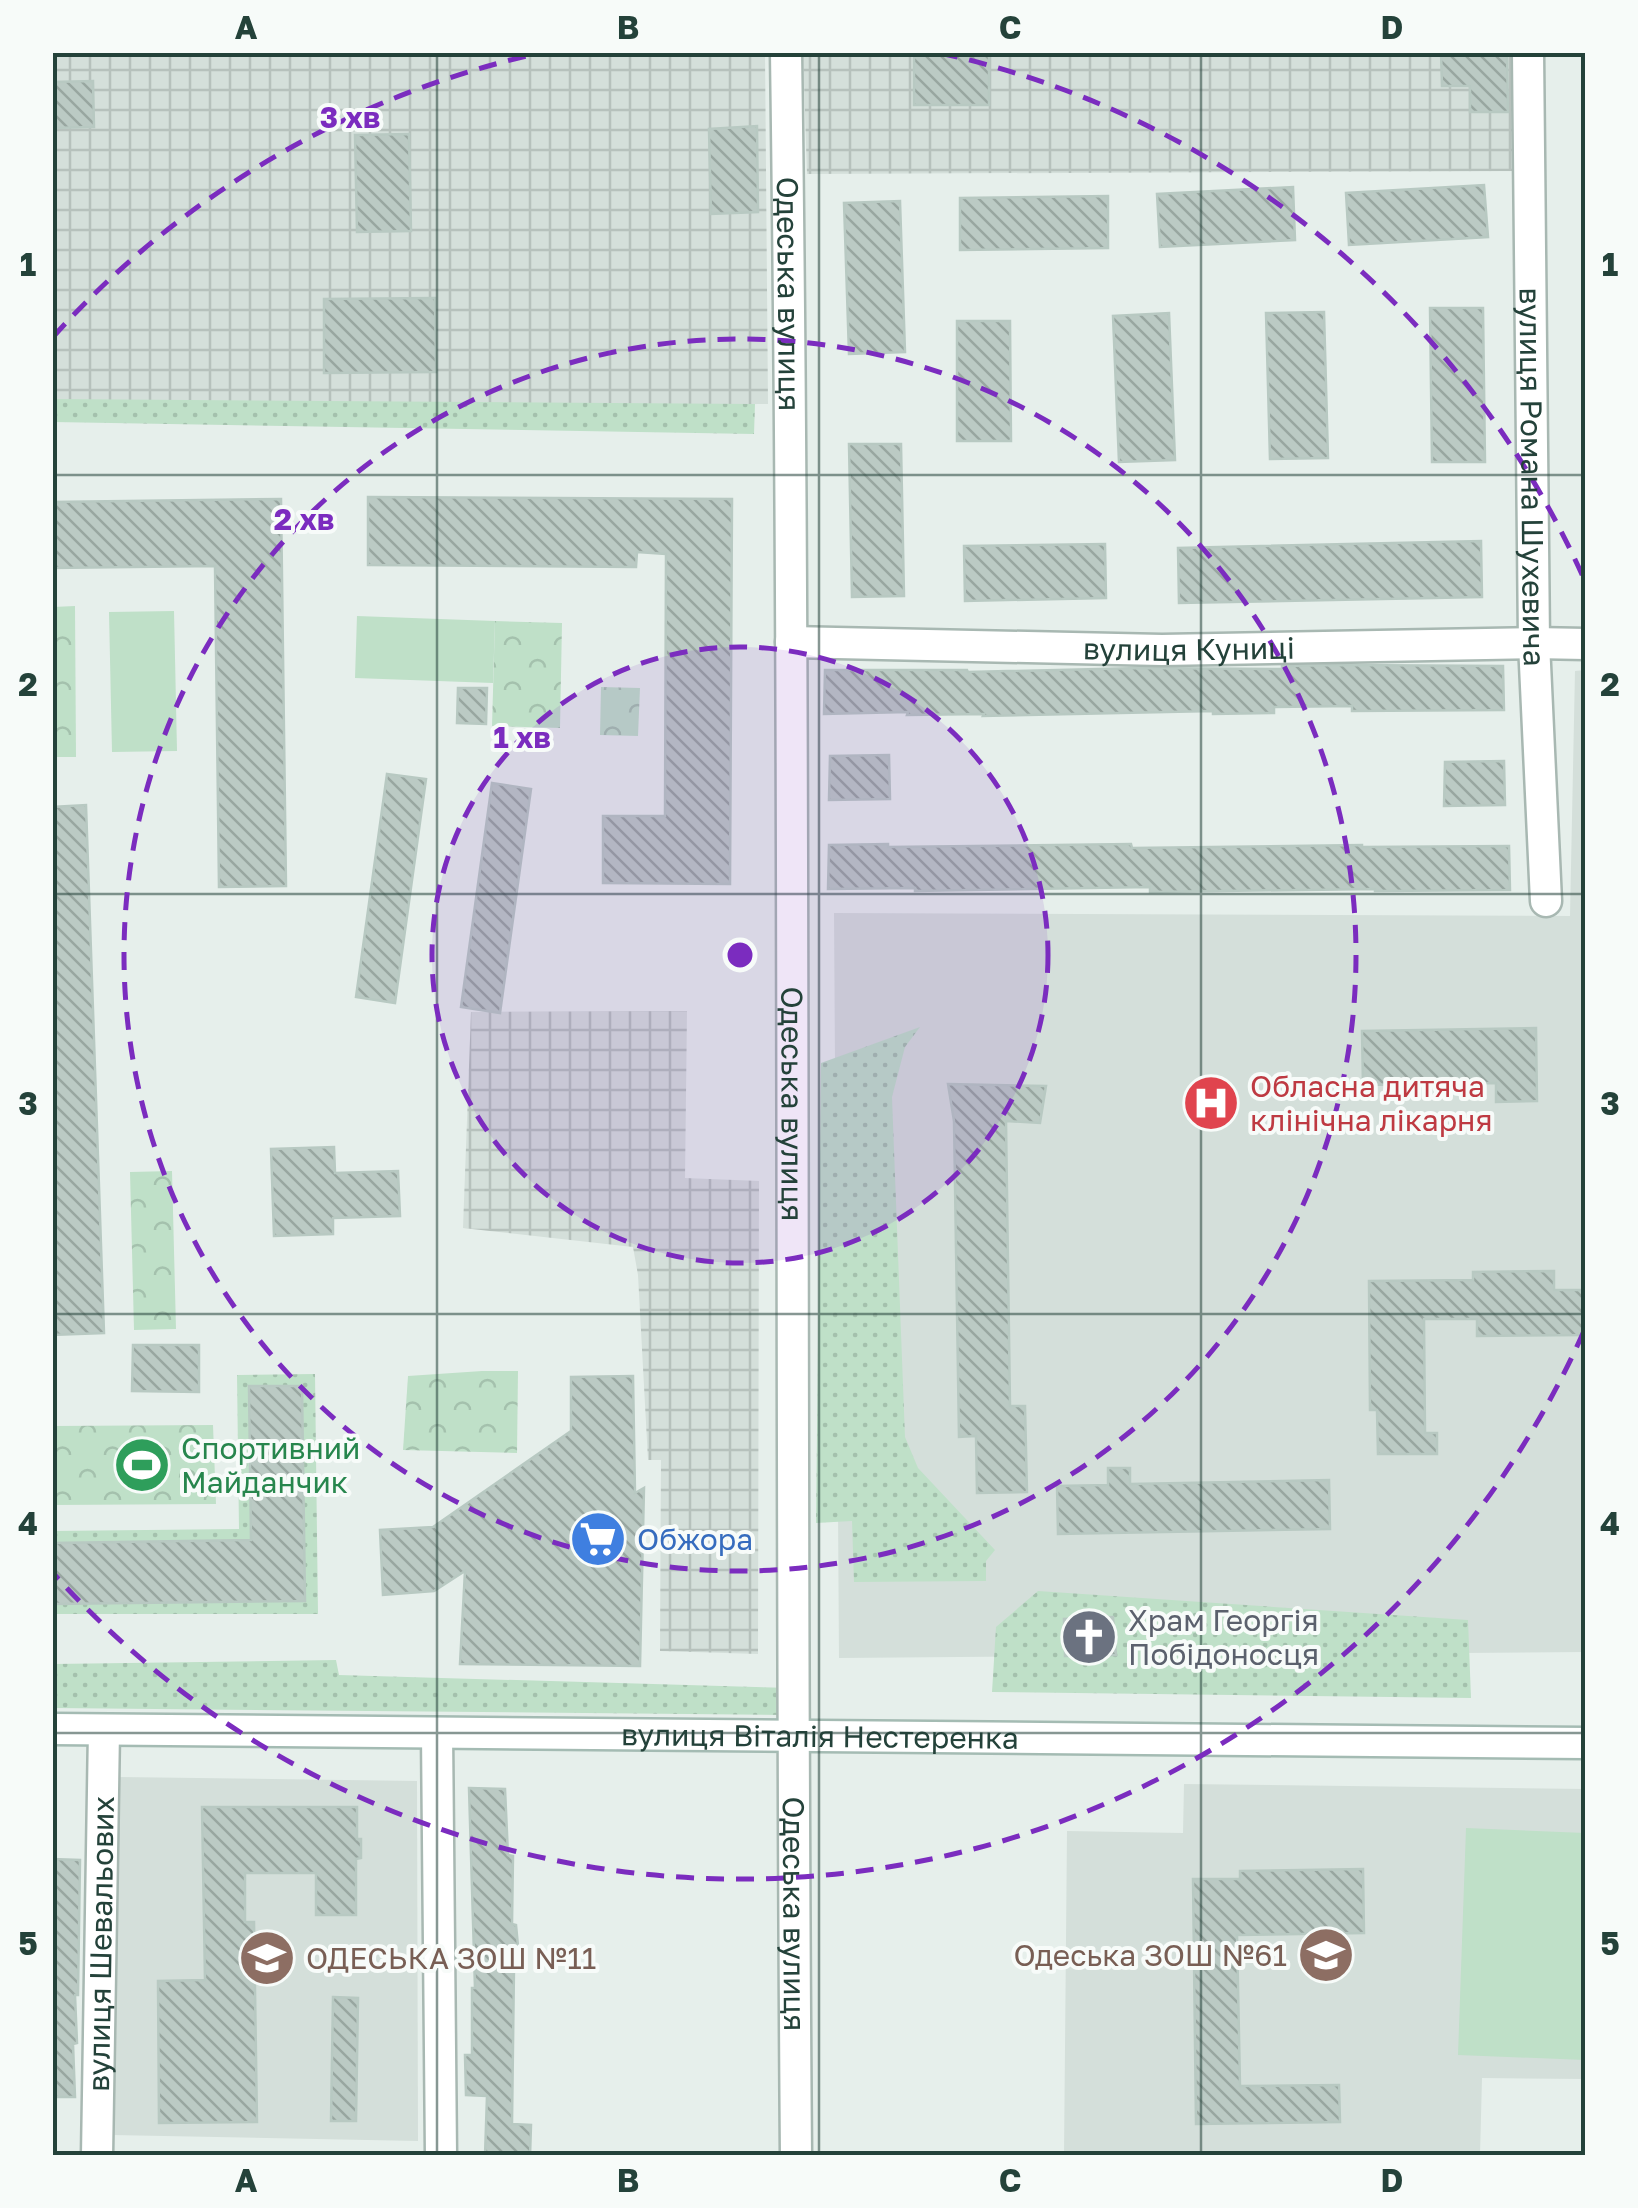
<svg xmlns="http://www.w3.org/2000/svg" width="1638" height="2208" font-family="'Golos Text',sans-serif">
<defs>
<pattern id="industrial-grid" width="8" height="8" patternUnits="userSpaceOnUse" patternTransform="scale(2.5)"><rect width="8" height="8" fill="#d4dfda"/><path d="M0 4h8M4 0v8" fill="none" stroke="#b6c1bc"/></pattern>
<pattern id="grass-dots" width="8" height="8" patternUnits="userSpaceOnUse" patternTransform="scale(2.5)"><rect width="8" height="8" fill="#bfe0c8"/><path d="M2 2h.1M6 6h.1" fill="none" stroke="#a4c1ad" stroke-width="1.8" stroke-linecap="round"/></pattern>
<pattern id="park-crowns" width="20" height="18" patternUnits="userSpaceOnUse" patternTransform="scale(2.5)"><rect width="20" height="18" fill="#bfe0c8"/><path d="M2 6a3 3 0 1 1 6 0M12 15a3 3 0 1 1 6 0" fill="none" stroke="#a4c1ad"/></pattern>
<pattern id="building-back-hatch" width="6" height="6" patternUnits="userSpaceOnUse" patternTransform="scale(2.5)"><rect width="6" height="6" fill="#bbcac4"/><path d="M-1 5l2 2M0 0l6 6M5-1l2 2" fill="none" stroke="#98a6a0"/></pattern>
</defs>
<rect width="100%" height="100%" fill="#e6efeb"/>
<g fill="#d4dfda">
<polygon points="1585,670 1585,1652 839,1658 834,913 1570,916 1575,671"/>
<polygon points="119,1777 417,1781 418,2141 112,2135"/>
<polygon points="1184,1784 1585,1789 1585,2079 1482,2078 1480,2155 1064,2156 1067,1831 1183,1833"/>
</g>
<g fill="url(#industrial-grid)">
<polygon points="53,53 765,53 768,404 517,405 53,401"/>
<polygon points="803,53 1523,53 1524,171 807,174"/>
<polygon points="687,1011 685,1178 759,1181 758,1654 660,1651 661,1460 648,1460 638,1275 633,1247 463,1228 471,1012"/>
</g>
<g fill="url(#grass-dots)">
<polygon points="53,399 755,404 754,434 53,422"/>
<polygon points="920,1027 905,1047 892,1097 905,1437 918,1468 995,1550 986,1561 986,1581 854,1582 852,1521 816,1523 821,1063"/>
<polygon points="315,1374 318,1614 53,1614 52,1604 305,1600 302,1386 249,1387 251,1540 53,1543 52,1531 239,1529 237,1375"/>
<polygon points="1038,1591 1468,1620 1471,1698 992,1692 996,1627"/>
<polygon points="336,1660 339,1675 792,1688 785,1715 53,1708 53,1664"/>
</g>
<g fill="url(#park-crowns)">
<polygon points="75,606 76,757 53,757 53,607"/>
<polygon points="495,621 562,623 560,728 492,726"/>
<polygon points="601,687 640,688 638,736 600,735"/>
<polygon points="172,1171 176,1329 134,1330 130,1172"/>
<polygon points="482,1371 518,1371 517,1453 403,1450 408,1376"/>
<polygon points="213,1425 216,1504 53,1505 53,1426"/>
</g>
<g fill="#bfe0c8">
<polygon points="174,611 177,751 112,752 109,612"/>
<polygon points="357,616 495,621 493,683 355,678"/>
<polygon points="1466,1828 1585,1833 1585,2060 1458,2055"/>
</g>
<g fill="url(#building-back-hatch)" stroke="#b8c9c2" stroke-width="2.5">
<rect x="914" y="52" width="75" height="53"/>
<polygon points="1441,52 1507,52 1508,112 1470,112 1470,86 1442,86"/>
<polygon points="93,81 94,127 52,128 52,82"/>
<polygon points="757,126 758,212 711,214 709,129"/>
<polygon points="409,134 411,231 357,232 355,135"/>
<polygon points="1484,185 1488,237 1349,245 1346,193"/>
<polygon points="1293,187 1295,240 1160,247 1157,194"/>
<polygon points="1108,196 1108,248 960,250 960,198"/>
<polygon points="900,201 905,352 849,354 844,203"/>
<polygon points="435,298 436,372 324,373 324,299"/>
<polygon points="1430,308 1483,308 1485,462 1432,462"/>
<polygon points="1324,312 1328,458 1270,459 1266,313"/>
<polygon points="1169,313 1175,460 1119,462 1113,316"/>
<polygon points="957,321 1010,321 1011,441 957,441"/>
<polygon points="849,444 901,444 904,596 852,597"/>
<polygon points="368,497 732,499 730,884 603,883 603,816 665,816 666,554 637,552 636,567 368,565"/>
<polygon points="281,499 286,886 219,887 215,566 52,568 52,502"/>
<polygon points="1481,541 1482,597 1179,603 1178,548"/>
<polygon points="1105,544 1106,598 965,601 964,546"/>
<polygon points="1342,665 1503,666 1504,710 1352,711 1352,706 1274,707 1274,713 1213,714 1213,711 983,716 984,714 907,715 908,712 824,714 825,670 967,670 968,672 1140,668 1282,669 1282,666"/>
<polygon points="458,688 487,688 486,724 457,723"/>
<polygon points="889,755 890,799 829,800 830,756"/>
<polygon points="1504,761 1505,805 1444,806 1445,762"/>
<polygon points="387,774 426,779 395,1003 356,997"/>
<polygon points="492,783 531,789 500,1013 461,1007"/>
<polygon points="86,805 104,1333 52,1335 52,807"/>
<polygon points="888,844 888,847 1131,844 1132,848 1362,845 1362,847 1509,846 1510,890 1375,891 1375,889 1150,892 1150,887 915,891 915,888 828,889 829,845"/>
<polygon points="1536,1028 1537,1101 1496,1102 1496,1083 1363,1085 1362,1031"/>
<polygon points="948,1084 1046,1086 1040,1123 1006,1121 1010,1406 1025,1406 1027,1492 977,1493 976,1436 959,1437 954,1121"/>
<polygon points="334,1147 335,1173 398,1171 400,1216 333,1218 333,1234 274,1236 271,1149"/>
<polygon points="1554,1271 1554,1290 1586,1290 1586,1335 1477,1336 1477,1319 1424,1319 1425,1433 1437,1433 1437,1454 1378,1454 1377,1410 1370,1410 1369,1281 1473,1280 1473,1272"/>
<polygon points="133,1345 199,1345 199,1392 132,1391"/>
<polygon points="633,1376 635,1493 644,1488 640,1666 460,1664 465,1571 434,1591 383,1595 380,1530 433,1527 571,1431 571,1377"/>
<polygon points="249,1386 302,1386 305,1601 52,1604 52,1543 251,1540"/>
<polygon points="1108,1468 1130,1468 1130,1484 1329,1480 1330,1529 1058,1534 1057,1486 1108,1485"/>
<polygon points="1113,1617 1116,1655 1065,1656 1064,1619"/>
<polygon points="469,1788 505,1789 508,1855 513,1856 512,1924 516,1925 520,1967 514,1967 512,2124 531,2125 530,2156 485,2156 487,2096 466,2095 465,2055 472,2055 472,1988 475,1988"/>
<polygon points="202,1807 357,1807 357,1839 361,1839 361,1858 356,1859 356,1915 316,1915 316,1873 245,1873 245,1922 254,1922 257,2122 159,2123 158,1981 205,1980"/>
<polygon points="52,1859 80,1860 78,1995 75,1995 77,2043 73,2044 75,2097 52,2097"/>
<polygon points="1363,1869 1364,1933 1237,1935 1240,2086 1339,2085 1340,2122 1196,2124 1193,1879 1240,1879 1240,1871"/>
<polygon points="333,1997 358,1998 356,2121 331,2121"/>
</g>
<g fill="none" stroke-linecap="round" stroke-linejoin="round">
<g stroke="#a8b8b2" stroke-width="35">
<g id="minor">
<path id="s1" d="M786,52C796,753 790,1455 796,2156"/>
<path id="s2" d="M1528,52L1534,643L1546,901"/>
<path id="s3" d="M791,642L1162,650L1534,643L1586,644"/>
<polyline points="437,1733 441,2156"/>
<path id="s4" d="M97,2156L104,1730"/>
</g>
</g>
<g stroke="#a4bbb3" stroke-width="35">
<g id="secondary">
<path id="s5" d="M52,1729L1586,1743"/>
</g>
</g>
<use href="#minor" stroke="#fff" stroke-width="30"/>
<use href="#secondary" stroke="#fff" stroke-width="30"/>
</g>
<path fill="none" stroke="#24423a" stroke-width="2.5" stroke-opacity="0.55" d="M437,52V2156M819,52V2156M1201,52V2156M52,475H1586M52,894H1586M52,1314H1586M52,1733H1586"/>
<circle cx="740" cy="955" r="308" fill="#7b2cbf" fill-opacity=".12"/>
<g fill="none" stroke="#7b2cbf" stroke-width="5" stroke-dasharray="18 12">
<circle cx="740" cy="955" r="308"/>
<circle cx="740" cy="955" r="616"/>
<path d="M1584 1331A924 924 0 0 1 53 1573M53 337A924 924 0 0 1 540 53M940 53A924 924 0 0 1 1584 579"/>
</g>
<defs>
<g id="hospital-disc" transform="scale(2.875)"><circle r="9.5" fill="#e0444e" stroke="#f7fbf9"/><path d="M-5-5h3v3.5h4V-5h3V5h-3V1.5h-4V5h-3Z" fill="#fff"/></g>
<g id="stadium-disc" transform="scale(2.875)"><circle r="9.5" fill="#2e9e5b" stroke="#f7fbf9"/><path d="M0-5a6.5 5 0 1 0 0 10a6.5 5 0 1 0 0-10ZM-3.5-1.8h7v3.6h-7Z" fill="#fff"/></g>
<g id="supermarket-disc" transform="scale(2.875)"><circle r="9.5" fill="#3f7fe0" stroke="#f7fbf9"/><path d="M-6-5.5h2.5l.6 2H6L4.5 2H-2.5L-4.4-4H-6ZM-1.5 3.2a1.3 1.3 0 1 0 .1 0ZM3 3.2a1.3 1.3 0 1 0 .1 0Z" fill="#fff"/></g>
<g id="church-disc" transform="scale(2.875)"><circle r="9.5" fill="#6b7280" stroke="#f7fbf9"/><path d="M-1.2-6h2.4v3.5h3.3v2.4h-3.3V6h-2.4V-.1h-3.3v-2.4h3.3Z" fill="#fff"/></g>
<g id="school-disc" transform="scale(2.875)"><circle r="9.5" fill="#8d6e63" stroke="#f7fbf9"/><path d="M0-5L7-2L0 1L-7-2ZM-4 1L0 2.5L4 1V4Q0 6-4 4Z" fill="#fff"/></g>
</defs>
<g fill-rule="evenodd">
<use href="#hospital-disc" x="1211" y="1103"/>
<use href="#stadium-disc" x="142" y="1465"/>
<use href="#supermarket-disc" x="598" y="1539"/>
<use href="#church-disc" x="1089" y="1637"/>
<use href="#school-disc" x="1326" y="1955"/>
<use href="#school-disc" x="267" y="1958"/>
</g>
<g text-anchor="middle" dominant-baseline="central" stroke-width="8" stroke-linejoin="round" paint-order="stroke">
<g font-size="30" fill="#24423a" stroke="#f7fbf9">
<text stroke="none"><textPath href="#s1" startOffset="242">Одеська вулиця</textPath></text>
<text stroke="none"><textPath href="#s2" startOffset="425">вулиця Романа Шухевича</textPath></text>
<text stroke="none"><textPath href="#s3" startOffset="398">вулиця Куниці</textPath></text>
<text stroke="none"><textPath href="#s1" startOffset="1052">Одеська вулиця</textPath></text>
<text stroke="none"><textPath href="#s5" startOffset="768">вулиця Віталія Нестеренка</textPath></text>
<text stroke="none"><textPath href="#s1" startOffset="1862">Одеська вулиця</textPath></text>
<text stroke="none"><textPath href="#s4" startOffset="212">вулиця Шевальових</textPath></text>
</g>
<g font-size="30" fill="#be3a42" stroke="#f7fbf9" text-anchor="start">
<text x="1250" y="1086">Обласна дитяча<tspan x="1250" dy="34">клінічна лікарня</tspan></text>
</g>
<g font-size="30" fill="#27864d" stroke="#f7fbf9" text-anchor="start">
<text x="181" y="1448">Спортивний<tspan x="181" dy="34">Майданчик</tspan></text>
</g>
<g font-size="30" fill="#366cbe" stroke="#f7fbf9" text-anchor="start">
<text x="637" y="1539">Обжора</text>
</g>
<g font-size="30" fill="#5b616d" stroke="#f7fbf9" text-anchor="start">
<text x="1128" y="1620">Храм Георгія<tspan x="1128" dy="34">Побідоносця</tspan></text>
</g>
<g font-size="30" fill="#785e54" stroke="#f7fbf9" text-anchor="end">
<text x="1287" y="1955">Одеська ЗОШ №61</text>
<text x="306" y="1958" text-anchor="start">ОДЕСЬКА ЗОШ №11</text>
</g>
</g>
<circle cx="740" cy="955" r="15" fill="#7b2cbf" stroke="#f7fbf9" stroke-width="5"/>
<g font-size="30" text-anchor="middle" font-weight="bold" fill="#7b2cbf" stroke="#f7fbf9" stroke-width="8" stroke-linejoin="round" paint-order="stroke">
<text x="350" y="128">3 хв</text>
<text x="304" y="530">2 хв</text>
<text x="522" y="748">1 хв</text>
</g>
<rect width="1638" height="2208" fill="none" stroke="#f7fbf9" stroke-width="110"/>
<rect x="55" y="55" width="1528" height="2098" fill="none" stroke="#24423a" stroke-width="4"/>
<g font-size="32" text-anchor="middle" font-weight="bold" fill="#24423a">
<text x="246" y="39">A</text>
<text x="628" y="39">B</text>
<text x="1010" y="39">C</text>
<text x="1392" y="39">D</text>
<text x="28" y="276">1</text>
<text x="1610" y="276">1</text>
<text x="28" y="696">2</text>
<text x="1610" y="696">2</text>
<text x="28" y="1115">3</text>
<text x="1610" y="1115">3</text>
<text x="28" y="1535">4</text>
<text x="1610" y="1535">4</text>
<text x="28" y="1955">5</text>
<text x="1610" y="1955">5</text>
<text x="246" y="2192">A</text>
<text x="628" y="2192">B</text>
<text x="1010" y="2192">C</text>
<text x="1392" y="2192">D</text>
</g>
</svg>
